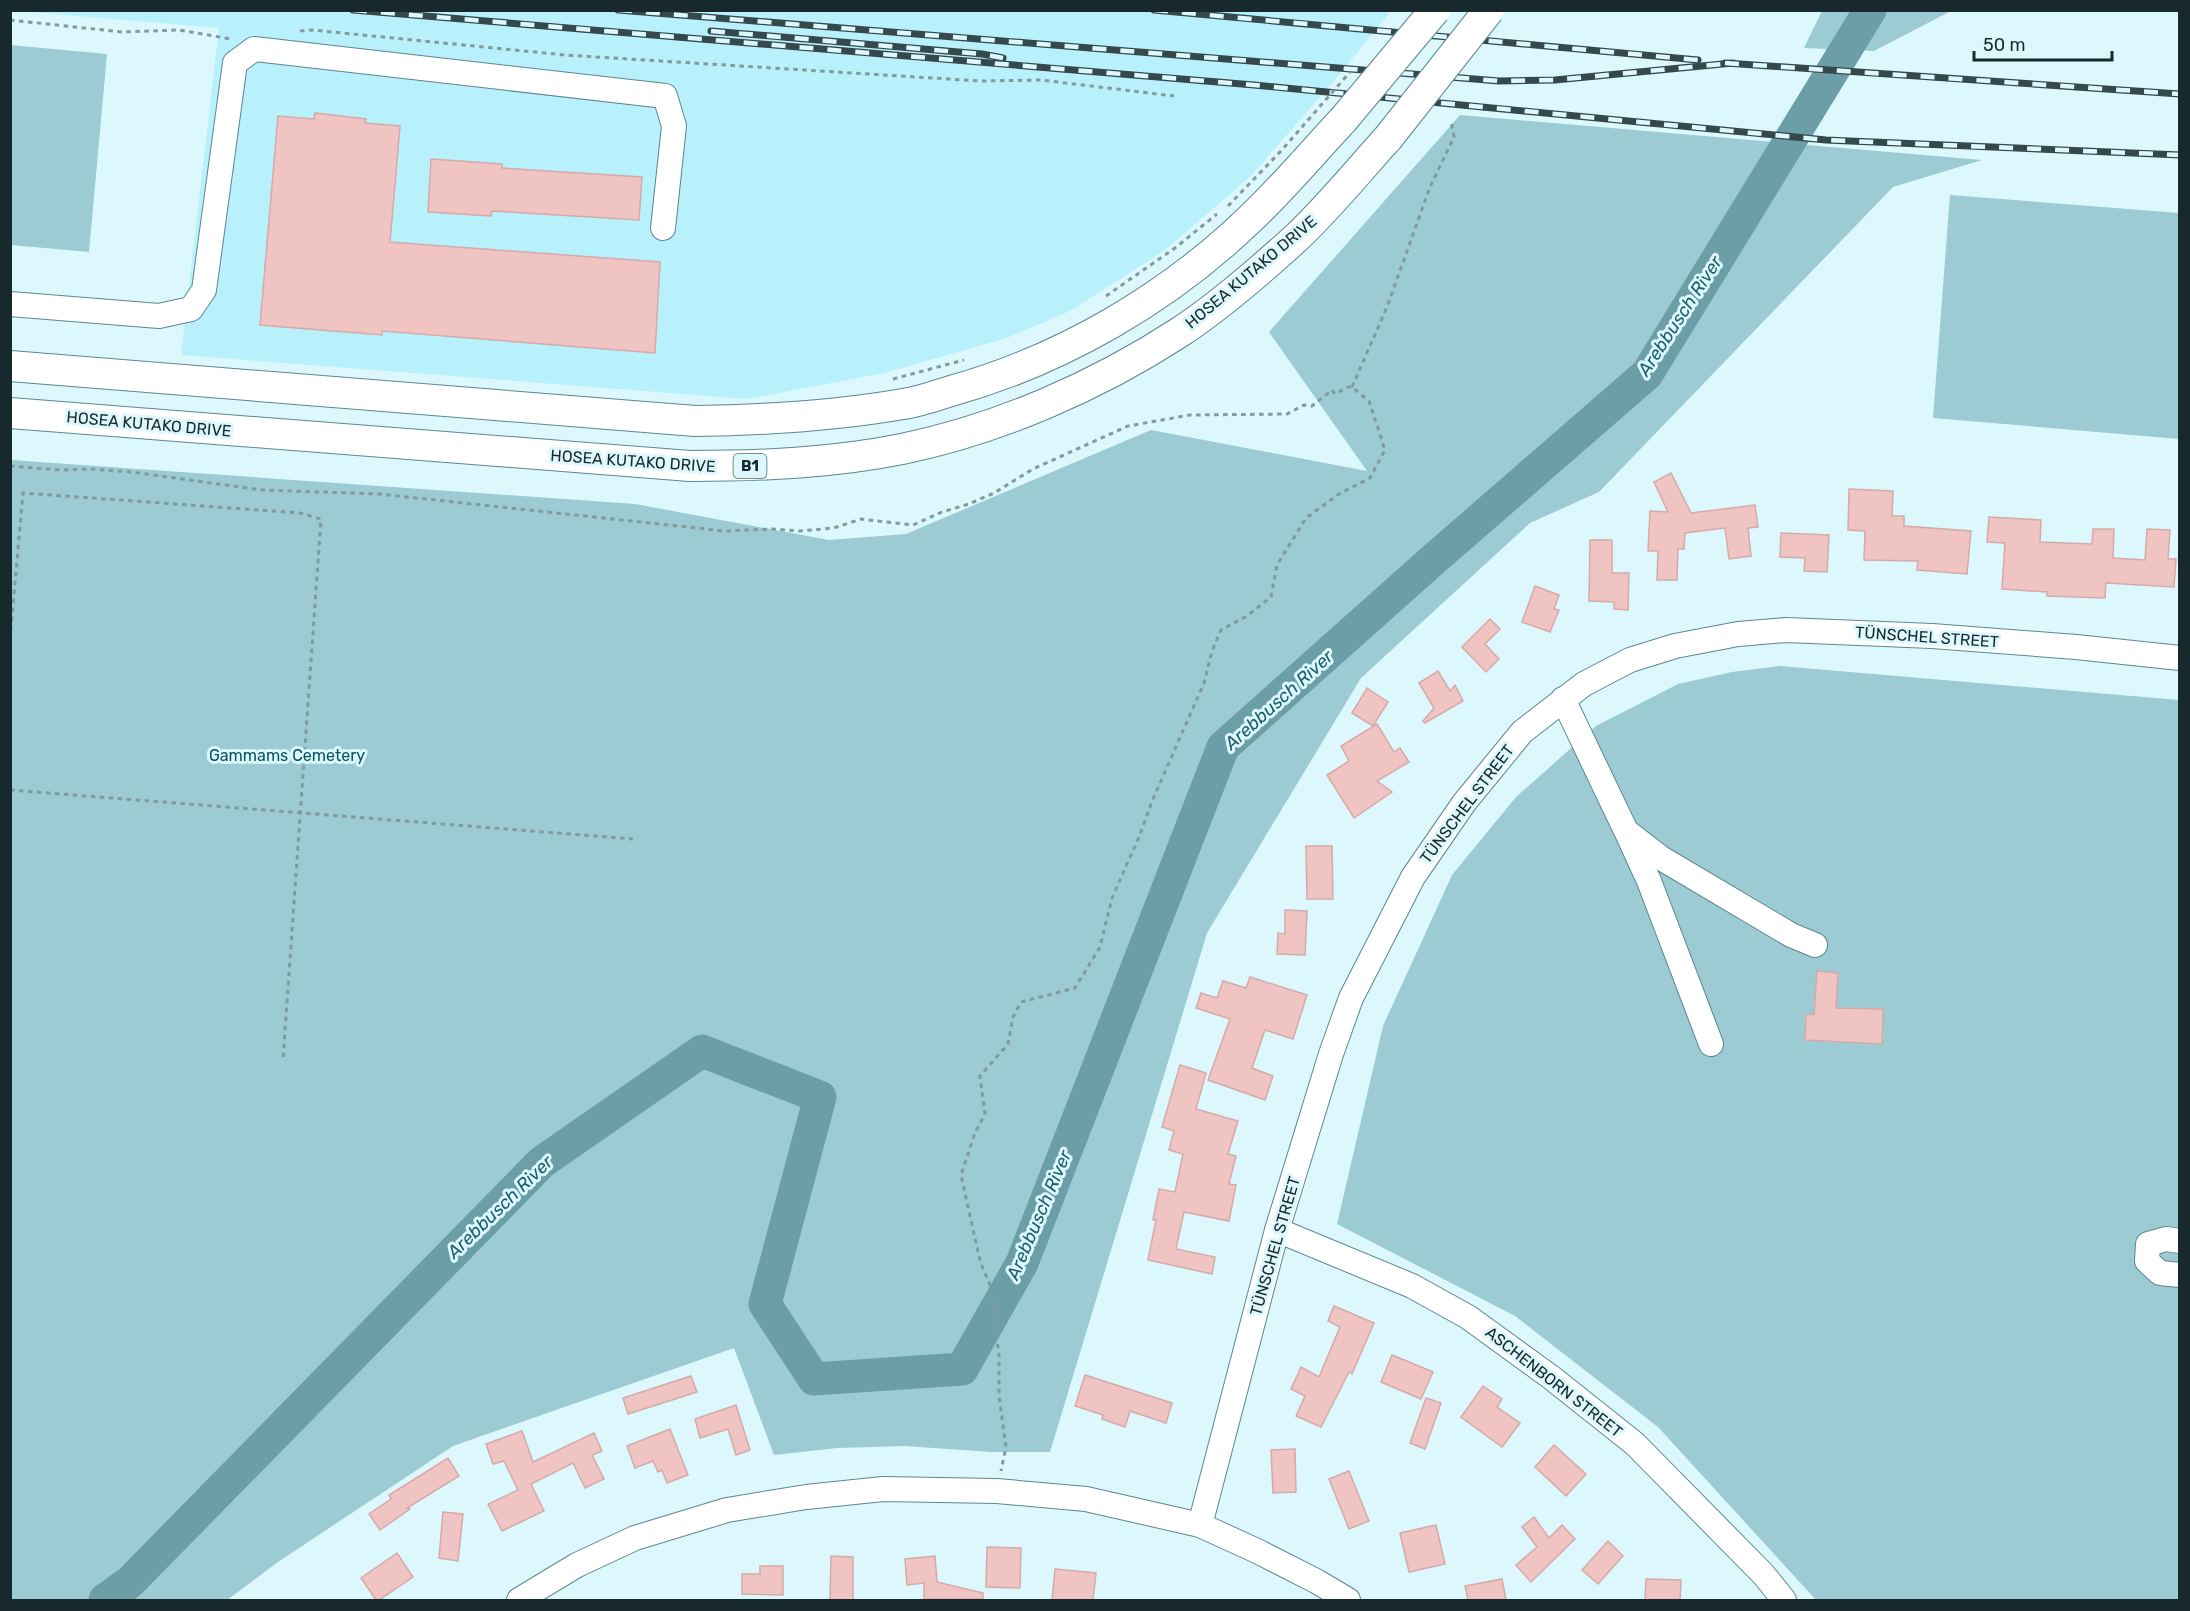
<svg xmlns="http://www.w3.org/2000/svg" width="2190" height="1611" font-family="Rubik,sans-serif">
<rect width="100%" height="100%" fill="#dcf8fd"/>
<polygon fill="#b8f1fc" points="19,11 1391,11 1333,82 1252,175 1164,251 1070,311 1007,338 884,373 747,399 181,355 219,28"/>
<g fill="#9ccbd4">
<polygon points="1822,11 1822,10 1951,11 1874,51 1804,48"/>
<polygon points="10,45 107,54 89,252 11,245"/>
<polygon points="1460,115 1982,160 1893,187 1599,492 1530,523 1361,678 1207,933 1050,1452 991,1452 905,1446 837,1448 774,1455 734,1348 453,1446 278,1562 227,1600 11,1600 11,460 635,504 829,540 906,534 1151,430 1367,471 1269,332"/>
<polygon points="1950,195 2179,213 2179,439 1933,418"/>
<polygon points="1780,666 2179,700 2179,1600 1816,1600 1658,1427 1515,1316 1337,1224 1383,1026 1452,875 1516,797 1596,726 1678,684 1732,672"/>
</g>
<g fill="none" stroke-linecap="round" stroke-linejoin="round">
<polyline stroke="#6c9ea7" stroke-width="33" points="105,1600 130,1582 542,1162 702,1051 820,1097 765,1304 814,1379 962,1369 1022,1263 1223,747 1434,559 1647,374 1870,10"/>
</g>
<g fill="#f0c4c3" stroke="#d4aaa9" stroke-width="1.5">
<polygon points="315,113 366,119 365,123 400,126 390,242 660,262 655,353 382,331 382,335 260,325 278,116 314,119"/>
<polygon points="431,159 502,164 502,168 642,177 639,220 492,211 491,216 428,212"/>
<polygon points="1671,473 1691,513 1755,505 1758,527 1748,528 1751,556 1729,559 1725,528 1685,533 1684,549 1678,549 1677,580 1657,580 1658,551 1648,551 1650,511 1668,512 1654,482"/>
<polygon points="1849,489 1893,491 1892,516 1904,516 1904,526 1971,531 1967,574 1917,570 1918,561 1864,560 1865,531 1848,530"/>
<polygon points="1989,517 2041,520 2040,542 2092,544 2093,529 2114,529 2113,558 2145,560 2147,529 2170,530 2168,559 2176,559 2174,587 2106,583 2105,598 2047,596 2047,592 2002,589 2005,543 1987,542"/>
<polygon points="1781,533 1829,535 1827,572 1804,571 1805,558 1780,557"/>
<polygon points="1590,540 1612,540 1612,573 1629,573 1628,610 1614,609 1614,602 1589,601"/>
<polygon points="1535,586 1559,595 1554,609 1559,610 1550,632 1522,622"/>
<polygon points="1490,619 1500,629 1485,644 1499,659 1486,672 1462,647"/>
<polygon points="1438,671 1450,691 1455,685 1463,701 1425,723 1423,721 1434,708 1419,683"/>
<polygon points="1367,688 1388,702 1373,726 1352,713"/>
<polygon points="1377,724 1394,752 1400,748 1409,762 1377,781 1392,792 1354,818 1327,775 1349,761 1341,746"/>
<polygon points="1306,846 1332,846 1333,899 1307,899"/>
<polygon points="1285,910 1307,911 1305,955 1277,954 1278,933 1285,934"/>
<polygon points="1817,971 1838,973 1836,1008 1883,1009 1882,1044 1805,1040 1806,1014 1814,1015"/>
<polygon points="1250,977 1307,995 1293,1039 1265,1030 1252,1068 1273,1076 1265,1100 1208,1080 1230,1019 1196,1008 1201,993 1217,998 1223,981 1246,988"/>
<polygon points="1180,1065 1206,1073 1196,1109 1238,1121 1228,1154 1236,1156 1229,1184 1236,1185 1229,1221 1184,1212 1176,1249 1215,1257 1212,1274 1148,1260 1156,1220 1153,1220 1159,1189 1175,1192 1183,1154 1169,1150 1174,1131 1162,1127"/>
<polygon points="1334,1306 1374,1323 1352,1374 1349,1372 1321,1427 1296,1416 1305,1396 1291,1389 1301,1367 1319,1377 1340,1327 1328,1321"/>
<polygon points="1392,1355 1433,1372 1421,1399 1381,1382"/>
<polygon points="1085,1375 1172,1403 1166,1423 1130,1411 1125,1427 1102,1419 1103,1415 1075,1406"/>
<polygon points="691,1376 697,1392 628,1414 623,1398"/>
<polygon points="1483,1386 1502,1399 1497,1407 1520,1423 1502,1447 1461,1417"/>
<polygon points="1426,1398 1441,1403 1425,1449 1410,1443"/>
<polygon points="736,1405 750,1450 736,1455 728,1429 700,1438 695,1419"/>
<polygon points="670,1429 688,1475 667,1483 662,1470 658,1472 653,1461 635,1468 627,1446"/>
<polygon points="522,1431 533,1462 594,1433 602,1451 592,1455 604,1479 585,1488 573,1463 531,1484 544,1511 502,1531 488,1504 518,1490 504,1461 493,1464 486,1444"/>
<polygon points="1554,1445 1586,1474 1566,1496 1535,1467"/>
<polygon points="1295,1449 1296,1492 1273,1493 1271,1450"/>
<polygon points="448,1458 459,1476 407,1508 410,1509 380,1530 369,1514 391,1499 389,1495"/>
<polygon points="1349,1471 1369,1521 1349,1529 1329,1479"/>
<polygon points="443,1512 463,1514 458,1561 439,1558"/>
<polygon points="1534,1517 1549,1538 1562,1525 1575,1539 1531,1582 1516,1565 1537,1547 1522,1527"/>
<polygon points="1436,1525 1445,1564 1409,1572 1400,1533"/>
<polygon points="1608,1541 1623,1556 1598,1584 1582,1570"/>
<polygon points="987,1547 1021,1548 1020,1588 986,1587"/>
<polygon points="397,1553 413,1577 379,1600 376,1600 361,1578"/>
<polygon points="831,1556 853,1557 853,1600 830,1600"/>
<polygon points="935,1556 937,1582 983,1593 983,1599 924,1599 924,1583 907,1585 905,1559"/>
<polygon points="760,1566 783,1566 783,1595 742,1594 742,1574 760,1574"/>
<polygon points="1055,1569 1096,1573 1093,1600 1052,1600"/>
<polygon points="1502,1579 1506,1600 1468,1600 1465,1586"/>
<polygon points="1646,1579 1681,1580 1680,1600 1645,1600"/>
</g>
<g fill="none" stroke-linecap="round" stroke-linejoin="round">
<g stroke="#5b878f" stroke-width="26">
<g id="minor">
<polyline points="10,304 159,316 191,309 204,290 235,63 254,49 665,96 674,126 663,228"/>
<polyline points="1563,699 1626,831 1661,858 1791,935 1815,945"/>
<polyline points="1628,835 1649,881 1711,1044"/>
<polyline points="1277,1230 1412,1286 1468,1317 1552,1378 1635,1444 1764,1575 1784,1600"/>
<polyline points="2180,1241 2166,1239 2148,1244 2147,1261 2160,1273 2180,1275"/>
<polyline points="1200,1525 1277,1230 1331,1054 1351,998 1413,877 1464,803 1522,732 1584,684 1630,660 1675,646 1738,634 1786,630 1932,636 2076,647 2180,658"/>
<polyline points="519,1600 577,1565 635,1538 727,1510 806,1497 883,1489 997,1491 1086,1499 1200,1525 1257,1551 1316,1581 1348,1600"/>
</g>
</g>
<g stroke="#5b878f" stroke-width="32">
<g id="major">
<path d="M10,366L695,421C765,420 834,416 903,404C919,402 935,396 951,391C1062,360 1167,299 1250,219C1283,188 1312,153 1343,120"/>
<path d="M10,413L690,466C761,466 832,463 902,449C999,429 1097,386 1180,332C1218,307 1262,269 1296,238C1329,207 1358,171 1388,138"/>
</g>
</g>
<g stroke="#82999e" stroke-width="3" stroke-dasharray="4.5 4.5" stroke-linecap="butt">
<polyline points="10,20 122,32 179,30 231,39"/>
<polyline points="300,31 312,30 565,55 980,81 1041,80 1174,96"/>
<polyline points="1106,296 1175,248 1217,214"/>
<polyline points="893,379 964,360"/>
<polyline points="1352,387 1387,307 1430,187 1454,137 1451,120"/>
<polyline points="10,466 60,470 91,469 132,472 262,490 379,494 725,531 772,529 799,531 834,528 861,519 913,525 942,512 969,504 994,493 1033,469 1128,426 1190,415 1287,414 1304,405 1312,406 1332,390 1335,394 1348,387 1352,387 1369,401 1385,450 1370,478 1339,494 1306,518 1277,565 1271,597 1247,616 1221,630 1212,651 1204,683 1153,799 1139,837 1112,898 1100,947 1075,988 1021,1002 1013,1017 1008,1044 980,1076 985,1114 975,1133 961,1175 980,1261 990,1285 999,1355 999,1396 1006,1447 1001,1471"/>
<polyline points="10,639 23,493 300,513 321,519 283,1059"/>
<polyline points="10,790 633,839"/>
</g>
<use href="#minor" stroke="#fff" stroke-width="24"/>
<use href="#major" stroke="#fff" stroke-width="30"/>
<g stroke="#35484c" stroke-width="7">
<g id="rail">
<polyline points="353,10 1254,85 1826,140 2180,155"/>
<polyline points="618,10 1499,81 1555,80 1733,63"/>
<polyline points="1154,10 1698,60"/>
<polyline points="711,31 982,54 1003,58"/>
<polyline points="1725,63 2180,94"/>
</g>
</g>
<use href="#rail" stroke="#dcf8fd" stroke-width="4.5" stroke-dasharray="14" stroke-linecap="butt"/>
<g stroke="#5b878f" stroke-width="32" stroke-linecap="butt">
<g id="major-bridge">
<polyline points="1343,120 1435,10"/>
<polyline points="1388,138 1489,10"/>
</g>
</g>
<polyline stroke="#82999e" stroke-width="3" stroke-dasharray="4.5 4.5" stroke-linecap="butt" points="1228,206 1281,151 1350,72"/>
<use href="#major-bridge" stroke="#fff" stroke-width="30"/>
</g>
<g text-anchor="middle" dominant-baseline="central" stroke-width="6" stroke-linejoin="round" paint-order="stroke">
<rect fill="#dcf8fd" stroke="#52676b" stroke-width="1.5" x="733.5" y="454" width="33" height="24" rx="4.5"/>
<g font-size="15" font-weight="bold" fill="#17292d">
<text x="750" y="466">B1</text>
</g>
<g font-size="16" fill="#17292d" stroke="#dcf8fd">
<text transform="translate(1251 272) rotate(-40)">HOSEA KUTAKO DRIVE</text>
<text transform="translate(149 424) rotate(5)">HOSEA KUTAKO DRIVE</text>
<text transform="translate(633 461) rotate(4)">HOSEA KUTAKO DRIVE</text>
<text transform="translate(1927 637) rotate(4)">TÜNSCHEL STREET</text>
<text transform="translate(1467 804) rotate(-53)">TÜNSCHEL STREET</text>
<text transform="translate(1275 1246) rotate(-74)">TÜNSCHEL STREET</text>
<text transform="translate(1554 1382) rotate(38)">ASCHENBORN STREET</text>
</g>
<g font-size="16" fill="#08525d" stroke="#dcf8fd">
<text x="287" y="755">Gammams Cemetery</text>
</g>
<g font-size="18" font-style="italic" fill="#1c5f6a" stroke="#dcf8fd">
<text transform="translate(1680 316) rotate(-57)">Arebbusch River</text>
<text transform="translate(1279 700) rotate(-42)">Arebbusch River</text>
<text transform="translate(500 1207) rotate(-44)">Arebbusch River</text>
<text transform="translate(1039 1215) rotate(-67)">Arebbusch River</text>
</g>
</g>
<rect width="2190" height="1611" fill="none" stroke="#17292d" stroke-width="24"/>
<path d="M1974 51v9h138v-9" fill="none" stroke="#17292d" stroke-width="3"/>
<text x="1983" y="51" font-size="18" fill="#17292d" stroke="#dcf8fd" stroke-width="4.5" paint-order="stroke">50 m</text>
</svg>
